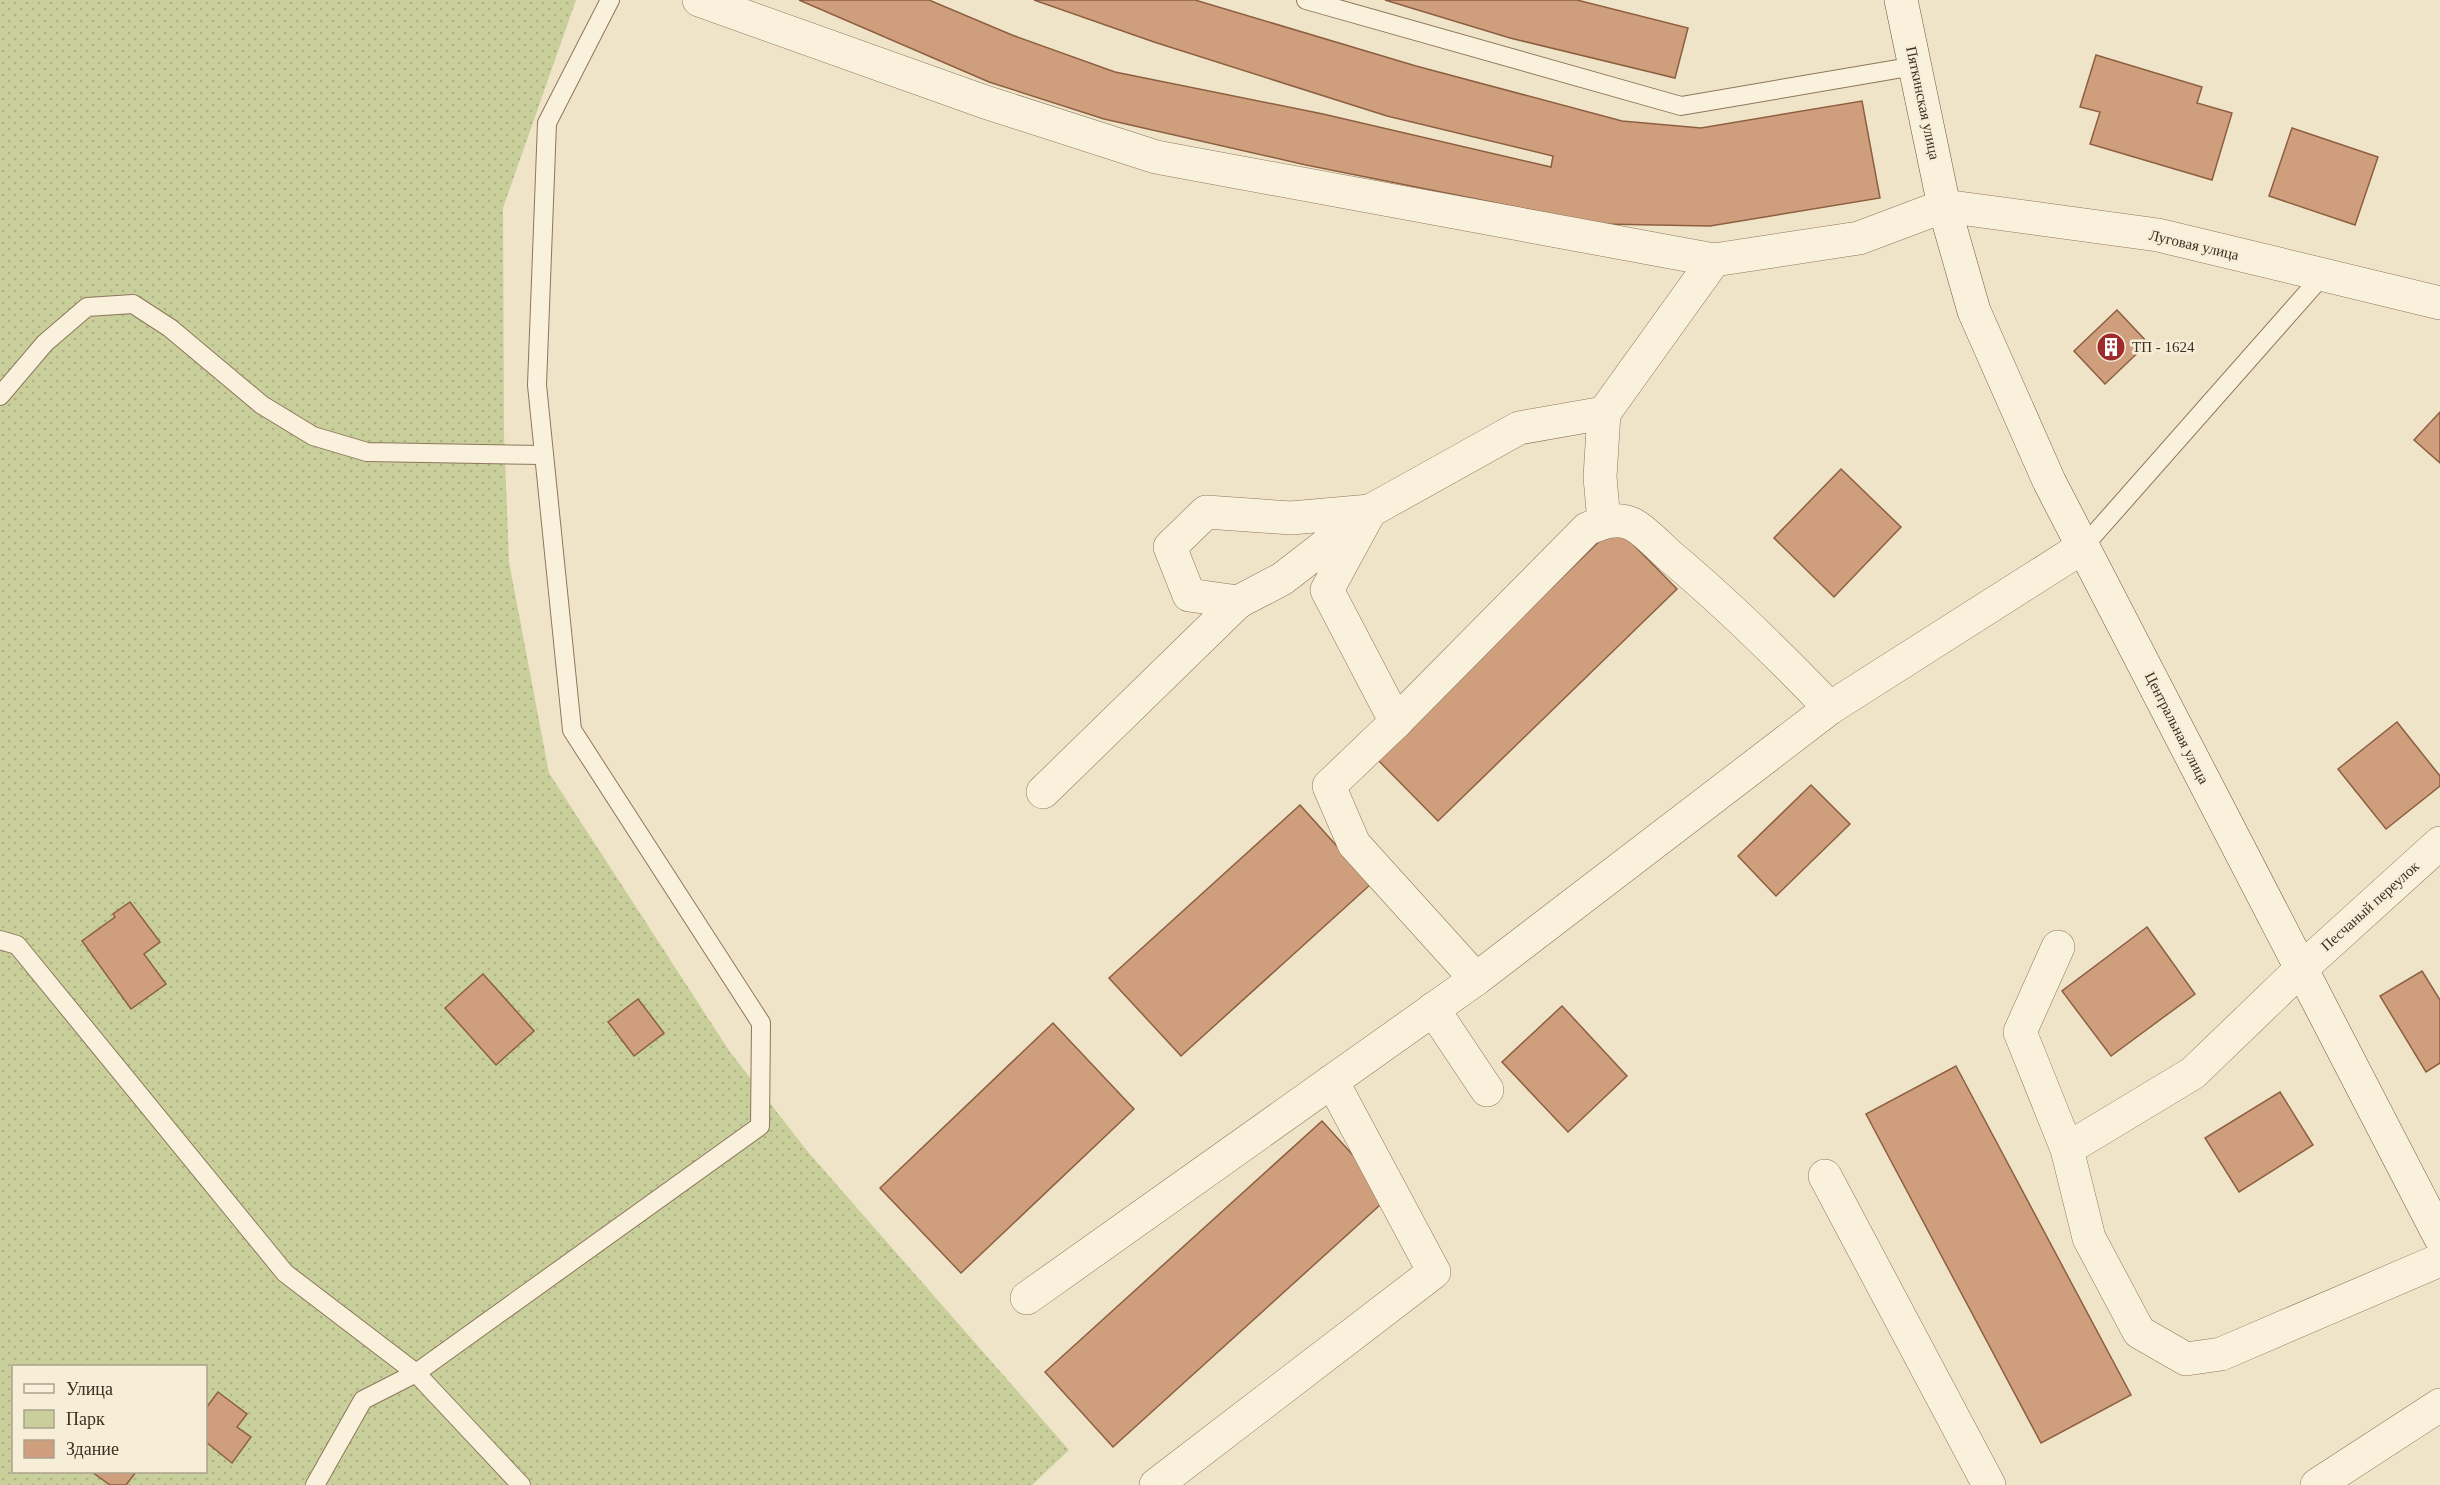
<svg xmlns="http://www.w3.org/2000/svg" width="2440" height="1485" font-family="Georgia,serif">
<defs>
<pattern id="green-dots" width="8" height="8" patternUnits="userSpaceOnUse" patternTransform="scale(1.5)"><rect width="8" height="8" fill="#c9cf9b"/><path d="M2 2h.1M6 6h.1" fill="none" stroke="#aeb285" stroke-width="1.8" stroke-linecap="round"/></pattern>
</defs>
<rect width="100%" height="100%" fill="#f0e4c8"/>
<path fill="url(#green-dots)" fill-rule="evenodd" d="M0,0H576L503,208L504,433L509,562L549,773L730,1052L808,1152L1069,1450L1032,1485H0ZM14,1366H206V1472H14Z"/>
<g fill="#cf9f7d" stroke="#8d5f41" stroke-width="1.5">
<polygon points="799,0 929,0 1012,35 1115,72 1323,114 1551,167 1553,156 1387,116 1154,42 1034,0 1195,0 1416,66 1622,121 1701,128 1862,101 1880,198 1710,226 1601,224 1306,165 1104,119 989,82"/>
<polygon points="1385,0 1577,0 1688,28 1675,78 1510,38"/>
<polygon points="2096,55 2202,87 2197,103 2232,113 2212,180 2090,144 2100,112 2080,107"/>
<polygon points="2292,128 2378,157 2355,225 2269,196"/>
<polygon points="2117,310 2148,343 2105,384 2074,351"/>
<polygon points="2440,412 2440,463 2414,440"/>
<polygon points="1841,469 1901,527 1834,597 1774,538"/>
<polygon points="1615,526 1677,589 1438,821 1376,758"/>
<polygon points="2397,722 2440,776 2440,786 2386,829 2338,769"/>
<polygon points="1811,785 1850,824 1776,896 1738,856"/>
<polygon points="1300,805 1371,884 1181,1056 1109,978"/>
<polygon points="130,902 160,942 144,954 166,984 131,1009 82,941 115,917 113,914"/>
<polygon points="2147,927 2195,994 2111,1056 2062,991"/>
<polygon points="2422,971 2440,1000 2440,1063 2426,1072 2380,996"/>
<polygon points="483,974 534,1031 496,1065 445,1008"/>
<polygon points="638,999 664,1033 634,1056 608,1022"/>
<polygon points="1562,1006 1627,1076 1568,1132 1502,1062"/>
<polygon points="1053,1023 1134,1109 961,1273 880,1188"/>
<polygon points="1956,1066 2131,1395 2041,1443 1866,1114"/>
<polygon points="2280,1092 2313,1145 2239,1192 2205,1138"/>
<polygon points="1322,1121 1390,1196 1113,1447 1045,1372"/>
<polygon points="218,1392 247,1414 237,1427 251,1437 232,1463 206,1442 206,1408"/>
<polygon points="92,1472 136,1472 126,1485 110,1485"/>
</g>
<g fill="none" stroke-linecap="round" stroke-linejoin="round">
<g stroke="#8d765c" stroke-width="20">
<g id="lane">
<polyline points="1306,0 1681,106 1915,66"/>
<polyline points="0,396 45,343 87,307 133,304 170,328 262,405 313,436 367,452 544,455"/>
<polyline points="2083,547 2323,275"/>
<polyline points="0,940 17,945 285,1273 416,1373 521,1485"/>
<polyline points="315,1485 363,1400 416,1373 760,1126 761,1023 572,730 537,385 547,123 610,0"/>
</g>
</g>
<g stroke="#8d765c" stroke-width="34">
<g id="street">
<polyline points="699,0 985,102 1156,157 1714,260 1859,238 1944,206 2158,235 2440,303"/>
<polyline points="1604,522 1600,477 1604,413"/>
<path d="M1396,722L1587,529C1601,523 1617,517 1632,524C1643,529 1660,547 1670,556C1726,603 1779,655 1830,708"/>
<polyline points="1043,792 1238,602"/>
<polyline points="2058,947 2020,1032 2067,1149 2193,1073 2301,969 2440,843"/>
<polyline points="1476,979 1354,844 1329,786 1396,722 1327,590 1370,511 1282,579 1238,602 1189,595 1170,547 1206,512 1291,518 1370,511 1519,428 1604,413 1714,260"/>
<polyline points="1433,1009 1487,1090"/>
<polyline points="2067,1149 2089,1238 2139,1332 2186,1359 2221,1354 2440,1260"/>
<polyline points="1825,1176 1989,1485"/>
<polyline points="1027,1298 1476,979 1830,708 2083,547"/>
<polyline points="1156,1485 1434,1272 1332,1081"/>
<polyline points="2317,1485 2440,1405"/>
</g>
</g>
<g stroke="#6f573f" stroke-width="34">
<polyline id="secondary" points="1901,0 1944,206 1974,311 2049,481 2440,1237"/>
</g>
<use href="#lane" stroke="#faf1dc" stroke-width="18"/>
<use href="#street" stroke="#faf1dc" stroke-width="33"/>
<use href="#secondary" stroke="#faf1dc" stroke-width="33"/>
</g>
<defs>
<g id="building-disc" transform="scale(1.5)"><circle r="9.5" fill="#9e2a2b" stroke="#f7eed8"/><path d="M-4-6H4V6H1V3H-1V6H-4ZM-2.5-4.3h1.7v1.8h-1.7ZM.8-4.3h1.7v1.8H.8ZM-2.5-1h1.7V.8h-1.7ZM.8-1h1.7V.8H.8Z" fill="#fff"/></g>
</defs>
<g fill-rule="evenodd">
<use href="#building-disc" x="2111" y="347"/>
</g>
<g text-anchor="middle" dominant-baseline="central" stroke-width="5" stroke-linejoin="round" paint-order="stroke">
<g font-size="15" fill="#3d2e20" stroke="#f7eed8">
<text transform="translate(1923 103) rotate(78)">Пяткинская улица</text>
<text transform="translate(2194 245) rotate(13)">Луговая улица</text>
<text transform="translate(2177 728) rotate(63)">Центральная улица</text>
<text transform="translate(2370 906) rotate(-42)">Песчаный переулок</text>
</g>
<g font-size="15" fill="#3d2e20" stroke="#f7eed8" text-anchor="start">
<text x="2132" y="347">ТП - 1624</text>
</g>
</g>
<rect x="12" y="1365" width="195" height="108" fill="#f7eed8" stroke="#ada18e" stroke-width="1.5"/>
<rect x="24" y="1384" width="30" height="9" fill="#faf1dc" stroke="#ada18e" stroke-width="1.5"/>
<text x="66" y="1395" font-size="18" fill="#3d2e20">Улица</text>
<rect x="24" y="1410" width="30" height="18" fill="#c9cf9b" stroke="#ada18e" stroke-width="1.5"/>
<text x="66" y="1425" font-size="18" fill="#3d2e20">Парк</text>
<rect x="24" y="1440" width="30" height="18" fill="#cf9f7d" stroke="#ada18e" stroke-width="1.5"/>
<text x="66" y="1455" font-size="18" fill="#3d2e20">Здание</text>
</svg>
